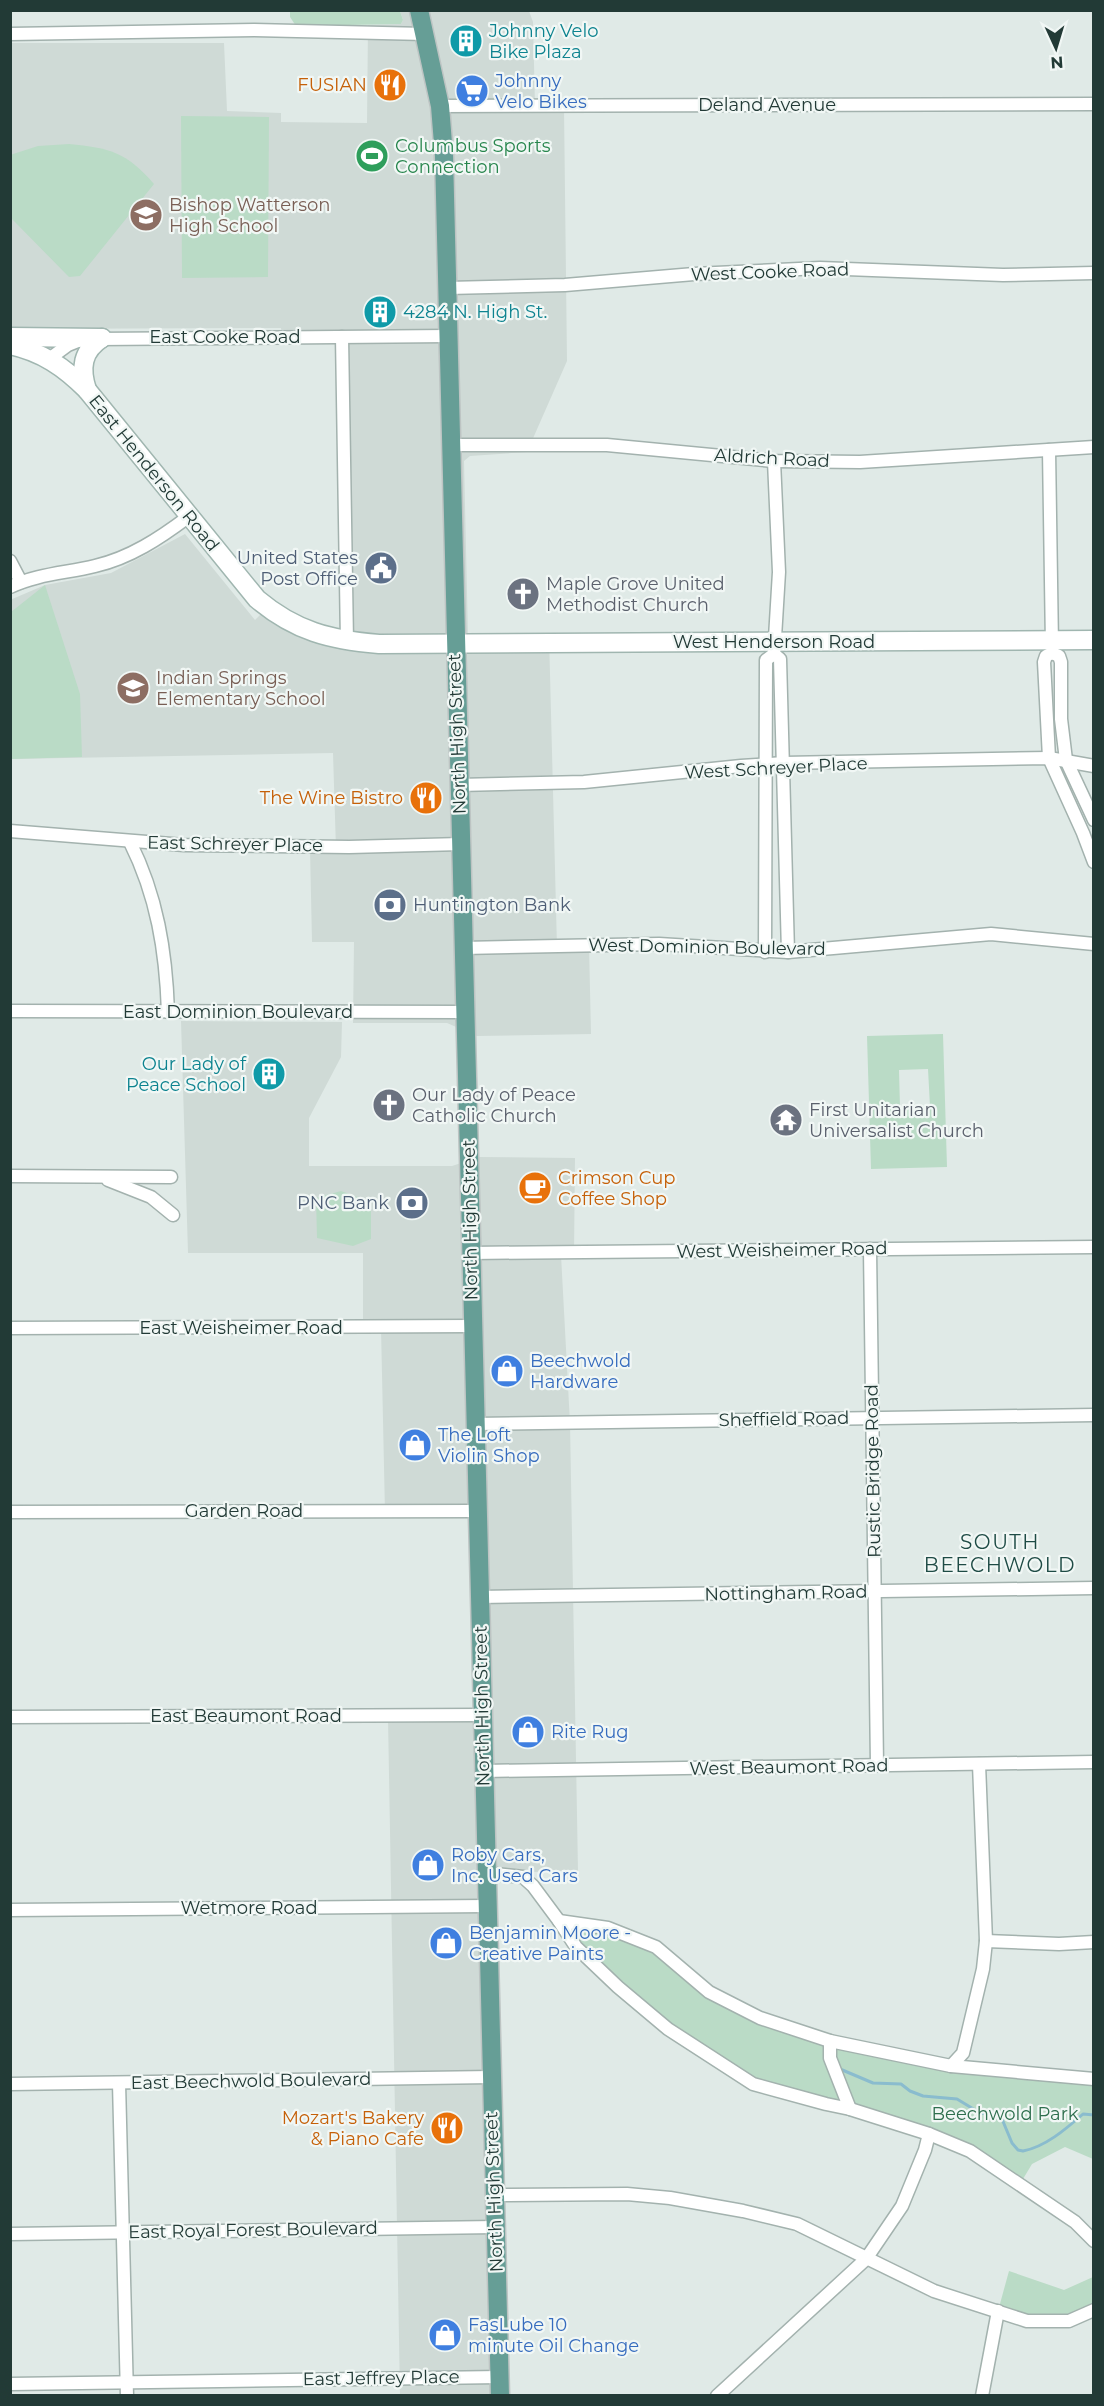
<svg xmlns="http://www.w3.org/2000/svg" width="1104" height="2406" font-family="Montserrat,sans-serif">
<rect width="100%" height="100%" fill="#e0eae7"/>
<g fill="#cfdad6">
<polygon points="400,11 529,11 533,22 535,106 564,108 567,361 527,452 470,456 464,461 468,636 549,635 557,947 589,945 591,1034 477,1036 447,1023 353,1023 354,942 312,942 310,849 336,849 333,753 11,759 10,600 45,585 111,573 185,534 255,620 264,611 347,645 341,338 282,338 281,328 11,329 11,43 224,43 227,111 281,113 281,122 367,123 368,25 401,24 403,20"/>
<polygon points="181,1021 342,1022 341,1057 309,1118 309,1166 452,1166 479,1157 575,1158 574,1254 561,1255 570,1423 578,1871 487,1873 501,2395 400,2395 388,1718 482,1714 475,1512 385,1513 381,1328 363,1329 363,1253 188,1253"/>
</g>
<g fill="#badbc6" fill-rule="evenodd">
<polygon points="290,11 400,11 403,20 401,24 296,26 290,17"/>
<polygon points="181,116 269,117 268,277 182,278"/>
<path d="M69,144C110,148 126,152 154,184L80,276L69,277L11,218L10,155L38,146Z"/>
<polygon points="45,585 80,694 82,757 11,759 11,612"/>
<path d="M943,1034L947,1167L871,1169L867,1036ZM928,1069L930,1106L900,1107L899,1070Z"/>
<polygon points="341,1191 371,1202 371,1239 353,1246 317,1238 316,1198"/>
<polygon points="559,1921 608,1928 678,1964 760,2018 908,2058 1093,2079 1093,2159 1065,2147 1032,2164 1020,2184 970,2151 753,2084 618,1987"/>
<polygon points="1009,2271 1064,2290 1093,2277 1093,2310 1069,2321 998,2311"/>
</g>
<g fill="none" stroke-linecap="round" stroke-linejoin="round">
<path stroke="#8abcce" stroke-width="3" d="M840,2069L873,2083L901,2084L910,2091L923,2096L957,2099L980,2113L995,2115L1002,2119L1012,2143L1018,2150L1023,2151C1045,2147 1066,2129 1083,2114L1094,2115"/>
<g stroke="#a3b2ae" stroke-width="15">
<g id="minor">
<polyline points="10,34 254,30 425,34"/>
<polyline points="440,106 1094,104"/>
<polyline points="448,288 565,285 694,274 820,268 1003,275 1094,273"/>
<polyline points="342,337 347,642"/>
<polyline points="96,339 448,336"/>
<polyline points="49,359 68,345 78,341"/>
<polyline points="451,445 607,445 774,461 860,462 1094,447"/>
<polyline points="1049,450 1052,646"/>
<polyline points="10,561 21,582"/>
<path d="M10,587C37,574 67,573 95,566C130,558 160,538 188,517"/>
<polyline points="1052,653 1046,656 1044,662 1049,758 1083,833 1094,862"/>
<polyline points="1052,653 1059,656 1061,662 1061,719 1066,760 1094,820"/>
<polyline points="774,654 780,659 788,952"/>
<polyline points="459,785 584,782 741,766 784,763 1049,758 1094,766"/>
<polyline points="10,831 184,845 349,847 461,844"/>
<path d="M130,842C157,896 166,951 168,1012"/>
<polyline points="463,948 659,944 788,952 991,934 1094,944"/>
<polyline points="765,952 766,660 774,654 779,572 774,461"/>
<polyline points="10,1011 465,1012"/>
<polyline points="10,1176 171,1177"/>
<polyline points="108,1180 151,1197 173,1215"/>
<polyline points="870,1249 877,1765"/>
<polyline points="471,1253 1094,1247"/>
<polyline points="10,1328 472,1326"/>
<polyline points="475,1424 1094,1415"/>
<polyline points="10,1512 477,1511"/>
<polyline points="479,1597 1094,1588"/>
<polyline points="10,1717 482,1715"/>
<polyline points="484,1771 1094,1762"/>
<polyline points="486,1873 523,1877 533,1886 559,1921 576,1947 618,1987 668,2029 753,2084 826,2104 850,2109 929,2134 970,2151 1075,2222 1094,2241"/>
<polyline points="10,1910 487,1906"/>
<polyline points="559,1921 608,1928 656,1947 709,1992 760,2018 830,2041 951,2066 1094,2079"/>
<polyline points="986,1941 1059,1944 1094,1942"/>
<polyline points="830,2041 830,2058 850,2109"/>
<polyline points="951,2066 963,2053 983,1969 986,1941 979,1764"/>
<polyline points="119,2083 127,2396"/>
<polyline points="10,2084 491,2077"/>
<polyline points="494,2195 627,2194 670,2198 743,2211 797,2224 934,2291 1027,2321 1069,2321 1094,2310"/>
<polyline points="10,2234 495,2227"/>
<polyline points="10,2384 500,2377"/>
<polyline points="717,2396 866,2259 902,2206 925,2150 929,2134"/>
<polyline points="982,2396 998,2311"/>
</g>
</g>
<g stroke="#a0b6b0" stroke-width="21">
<g id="secondary">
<polyline points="10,337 102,338"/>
<path d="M10,345C42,352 64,367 87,390L257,599C295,631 330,640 379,644L1094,640"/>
<path d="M87,390C80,368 82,351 102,338"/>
</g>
</g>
<g stroke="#bdc4c3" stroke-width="21">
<polyline id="primary" points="419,10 440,106 444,156 500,2396"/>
</g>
<use href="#minor" stroke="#fff" stroke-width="12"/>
<use href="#secondary" stroke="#fff" stroke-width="18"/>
<use href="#primary" stroke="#669e96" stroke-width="18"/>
</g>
<defs>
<g id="building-disc" transform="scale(1.725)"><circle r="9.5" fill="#0f9aa8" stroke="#f1f7f5"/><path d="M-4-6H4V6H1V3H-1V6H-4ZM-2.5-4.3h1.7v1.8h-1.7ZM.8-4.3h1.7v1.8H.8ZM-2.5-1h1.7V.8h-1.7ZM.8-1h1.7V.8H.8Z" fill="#fff"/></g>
<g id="restaurant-disc" transform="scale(1.725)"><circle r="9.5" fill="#e8710a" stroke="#f1f7f5"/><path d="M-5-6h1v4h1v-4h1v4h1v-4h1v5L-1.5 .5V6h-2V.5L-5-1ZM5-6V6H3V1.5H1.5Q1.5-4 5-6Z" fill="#fff"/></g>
<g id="supermarket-disc" transform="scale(1.725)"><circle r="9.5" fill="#3f7fe0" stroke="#f1f7f5"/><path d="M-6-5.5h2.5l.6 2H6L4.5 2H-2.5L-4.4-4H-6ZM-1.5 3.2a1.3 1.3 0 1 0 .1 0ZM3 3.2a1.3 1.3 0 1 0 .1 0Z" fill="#fff"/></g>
<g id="stadium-disc" transform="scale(1.725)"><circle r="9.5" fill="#2e9e5b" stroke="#f1f7f5"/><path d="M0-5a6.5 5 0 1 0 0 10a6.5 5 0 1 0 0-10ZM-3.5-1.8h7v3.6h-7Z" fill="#fff"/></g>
<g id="school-disc" transform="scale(1.725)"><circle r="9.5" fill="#8d6e63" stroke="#f1f7f5"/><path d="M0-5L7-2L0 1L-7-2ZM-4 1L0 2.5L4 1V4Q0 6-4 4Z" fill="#fff"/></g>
<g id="civic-disc" transform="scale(1.725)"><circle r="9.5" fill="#5c6f8a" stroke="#f1f7f5"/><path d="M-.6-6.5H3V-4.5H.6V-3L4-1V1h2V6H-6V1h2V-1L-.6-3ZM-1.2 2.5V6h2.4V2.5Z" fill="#fff"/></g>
<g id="church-disc" transform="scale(1.725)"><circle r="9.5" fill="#6b7280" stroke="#f1f7f5"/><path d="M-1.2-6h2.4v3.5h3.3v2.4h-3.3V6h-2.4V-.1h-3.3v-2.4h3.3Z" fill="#fff"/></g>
<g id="bank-disc" transform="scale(1.725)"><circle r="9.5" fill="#5c6f8a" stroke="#f1f7f5"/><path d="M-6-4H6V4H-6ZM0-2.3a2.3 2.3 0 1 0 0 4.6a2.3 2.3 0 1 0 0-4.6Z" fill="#fff"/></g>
<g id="temple-disc" transform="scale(1.725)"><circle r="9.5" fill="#6b7280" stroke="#f1f7f5"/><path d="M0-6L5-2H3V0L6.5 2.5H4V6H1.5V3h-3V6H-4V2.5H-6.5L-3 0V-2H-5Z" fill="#fff"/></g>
<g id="cafe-disc" transform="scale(1.725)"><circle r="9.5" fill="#e8710a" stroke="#f1f7f5"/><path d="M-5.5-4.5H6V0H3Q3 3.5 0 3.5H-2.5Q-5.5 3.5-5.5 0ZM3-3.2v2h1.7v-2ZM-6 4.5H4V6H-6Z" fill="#fff"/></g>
<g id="shop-disc" transform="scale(1.725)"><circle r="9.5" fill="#3f7fe0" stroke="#f1f7f5"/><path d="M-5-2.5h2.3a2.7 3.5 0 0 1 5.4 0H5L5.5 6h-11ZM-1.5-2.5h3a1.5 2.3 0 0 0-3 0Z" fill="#fff"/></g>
</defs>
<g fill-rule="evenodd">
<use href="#building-disc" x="466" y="41"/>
<use href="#restaurant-disc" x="390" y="85"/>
<use href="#supermarket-disc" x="472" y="91"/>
<use href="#stadium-disc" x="372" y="156"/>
<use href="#school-disc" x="146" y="215"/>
<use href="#building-disc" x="380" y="312"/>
<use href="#civic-disc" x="381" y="568"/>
<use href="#church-disc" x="523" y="594"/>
<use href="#school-disc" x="133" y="688"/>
<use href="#restaurant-disc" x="426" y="798"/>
<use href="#bank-disc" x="390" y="905"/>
<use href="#building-disc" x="269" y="1074"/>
<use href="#church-disc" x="389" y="1105"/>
<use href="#temple-disc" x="786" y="1120"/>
<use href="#cafe-disc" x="535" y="1188"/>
<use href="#bank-disc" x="412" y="1203"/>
<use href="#shop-disc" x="507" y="1371"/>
<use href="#shop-disc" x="415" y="1445"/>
<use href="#shop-disc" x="528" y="1732"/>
<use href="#shop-disc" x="428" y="1865"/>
<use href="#shop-disc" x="446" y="1943"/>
<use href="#restaurant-disc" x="447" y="2128"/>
<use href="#shop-disc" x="445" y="2335"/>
</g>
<g text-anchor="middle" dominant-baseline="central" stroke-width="4.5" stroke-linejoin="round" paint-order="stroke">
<g font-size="18" fill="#0d838f" stroke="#f1f7f5" text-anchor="start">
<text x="489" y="31">Johnny Velo<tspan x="489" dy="21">Bike Plaza</tspan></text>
<text x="403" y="312">4284 N. High St.</text>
<text x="246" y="1064" text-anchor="end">Our Lady of<tspan x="246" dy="21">Peace School</tspan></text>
</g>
<g font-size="18" fill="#366cbe" stroke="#f1f7f5" text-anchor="start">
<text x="495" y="81">Johnny<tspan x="495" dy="21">Velo Bikes</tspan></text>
<text x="530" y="1361">Beechwold<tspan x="530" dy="21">Hardware</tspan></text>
<text x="438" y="1435">The Loft<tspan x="438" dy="21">Violin Shop</tspan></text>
<text x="551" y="1732">Rite Rug</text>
<text x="451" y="1855">Roby Cars,<tspan x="451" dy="21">Inc. Used Cars</tspan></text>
<text x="469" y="1933">Benjamin Moore -<tspan x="469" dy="21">Creative Paints</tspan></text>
<text x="468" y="2325">FasLube 10<tspan x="468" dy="21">minute Oil Change</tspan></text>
</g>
<g font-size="18" fill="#c56008" stroke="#f1f7f5" text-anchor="end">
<text x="367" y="85">FUSIAN</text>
<text x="403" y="798">The Wine Bistro</text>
<text x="558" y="1178" text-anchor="start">Crimson Cup<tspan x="558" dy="21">Coffee Shop</tspan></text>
<text x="424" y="2118">Mozart's Bakery<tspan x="424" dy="21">&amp; Piano Cafe</tspan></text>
</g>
<g font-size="18" fill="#223a36" stroke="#f1f7f5">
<text x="767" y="105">Deland Avenue</text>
<text transform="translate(770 272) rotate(-2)">West Cooke Road</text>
<text x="225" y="337">East Cooke Road</text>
<text transform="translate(772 458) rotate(3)">Aldrich Road</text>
<text transform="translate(154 473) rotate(51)">East Henderson Road</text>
<text x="774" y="642">West Henderson Road</text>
<text transform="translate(457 734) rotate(-92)">North High Street</text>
<text transform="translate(776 768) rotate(-3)">West Schreyer Place</text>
<text transform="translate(235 844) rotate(1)">East Schreyer Place</text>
<text transform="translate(707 947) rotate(1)">West Dominion Boulevard</text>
<text x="238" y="1012">East Dominion Boulevard</text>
<text transform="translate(470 1220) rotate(-91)">North High Street</text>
<text transform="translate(782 1250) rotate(-1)">West Weisheimer Road</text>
<text x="241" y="1328">East Weisheimer Road</text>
<text transform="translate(784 1419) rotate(-1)">Sheffield Road</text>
<text transform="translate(873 1471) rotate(-91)">Rustic Bridge Road</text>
<text x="244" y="1511">Garden Road</text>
<text transform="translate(786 1593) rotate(-1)">Nottingham Road</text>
<text transform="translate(482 1706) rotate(-91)">North High Street</text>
<text x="246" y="1716">East Beaumont Road</text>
<text transform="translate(789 1767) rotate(-1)">West Beaumont Road</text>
<text x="249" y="1908">Wetmore Road</text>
<text transform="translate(251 2081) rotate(-1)">East Beechwold Boulevard</text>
<text transform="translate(494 2192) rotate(-92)">North High Street</text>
<text transform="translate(253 2230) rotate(-1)">East Royal Forest Boulevard</text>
<text transform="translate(381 2378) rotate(-1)">East Jeffrey Place</text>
</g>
<g font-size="18" fill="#27864d" stroke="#f1f7f5" text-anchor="start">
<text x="395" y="146">Columbus Sports<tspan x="395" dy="21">Connection</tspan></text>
</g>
<g font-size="18" fill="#785e54" stroke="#f1f7f5" text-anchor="start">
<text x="169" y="205">Bishop Watterson<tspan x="169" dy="21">High School</tspan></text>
<text x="156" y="678">Indian Springs<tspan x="156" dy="21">Elementary School</tspan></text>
</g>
<g font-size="18" fill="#4e5e75" stroke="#f1f7f5" text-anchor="end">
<text x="358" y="558">United States<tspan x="358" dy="21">Post Office</tspan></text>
<text x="413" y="905" text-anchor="start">Huntington Bank</text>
<text x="389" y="1203">PNC Bank</text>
</g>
<g font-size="18" fill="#5b616d" stroke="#f1f7f5" text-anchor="start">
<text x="546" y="584">Maple Grove United<tspan x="546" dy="21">Methodist Church</tspan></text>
<text x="412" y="1095">Our Lady of Peace<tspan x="412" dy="21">Catholic Church</tspan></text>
<text x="809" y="1110">First Unitarian<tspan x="809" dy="21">Universalist Church</tspan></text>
</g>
<g font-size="18" fill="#2e6f4e" stroke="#f1f7f5">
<text x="1005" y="2114">Beechwold Park</text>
</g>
<g font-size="20" letter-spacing="1.5" fill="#1e4b45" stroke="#f1f7f5">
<text x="1000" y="1542">SOUTH<tspan x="1000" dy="23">BEECHWOLD</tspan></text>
</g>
</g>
<rect width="1104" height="2406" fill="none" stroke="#223a36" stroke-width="24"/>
<g transform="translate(1056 48) rotate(176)" stroke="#f1f7f5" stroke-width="4.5" paint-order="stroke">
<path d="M0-4.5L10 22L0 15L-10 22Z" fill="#223a36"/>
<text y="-9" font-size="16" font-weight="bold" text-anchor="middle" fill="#223a36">N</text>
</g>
</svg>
